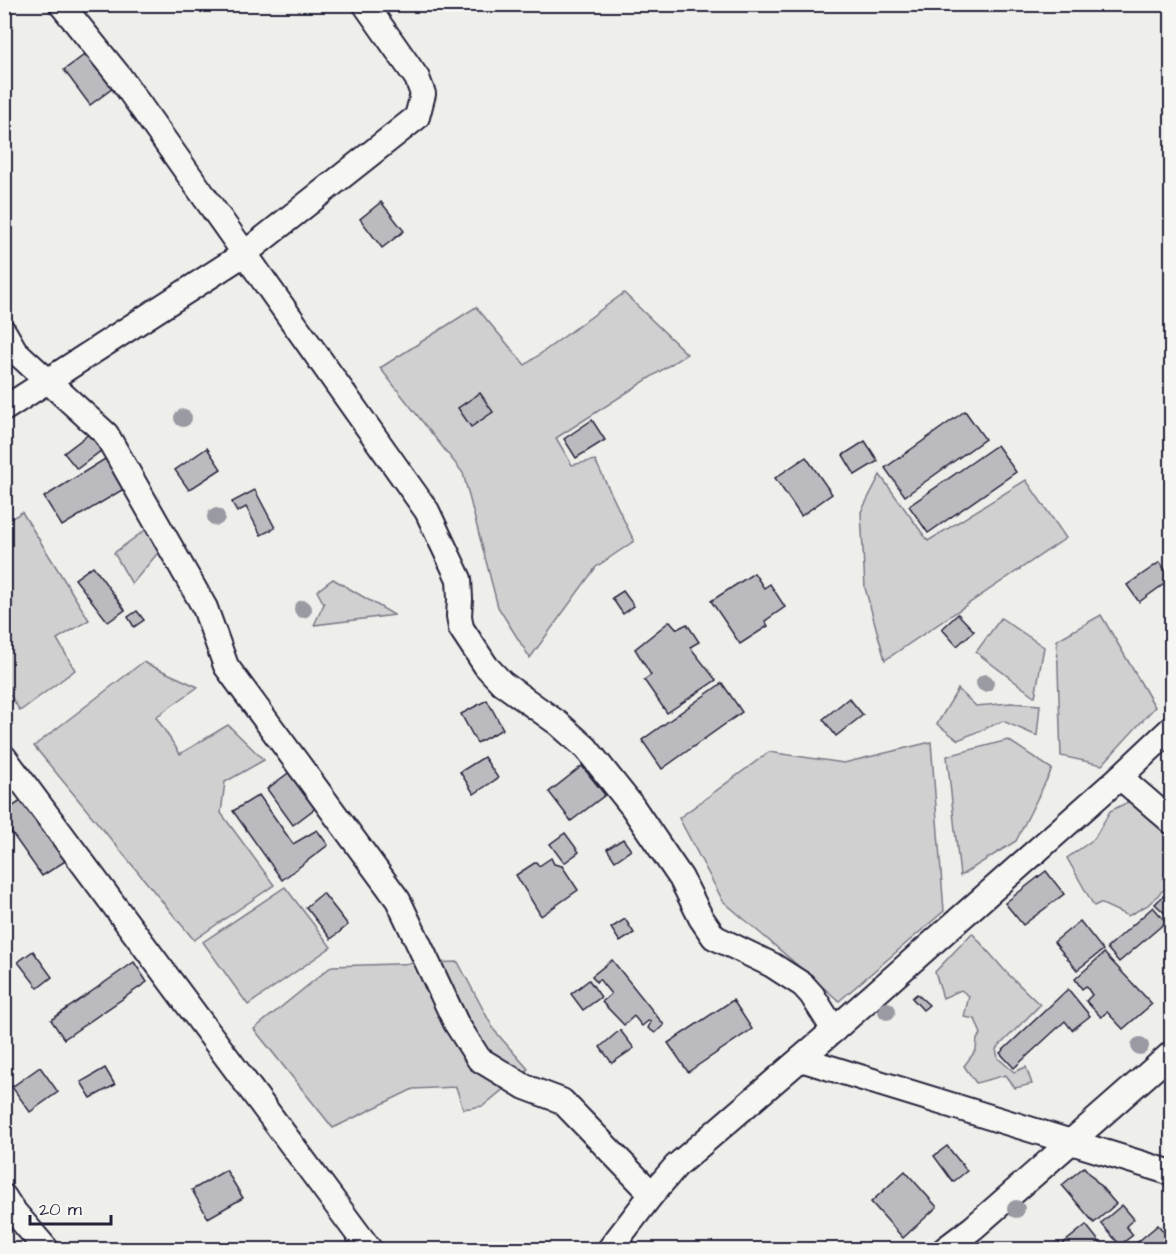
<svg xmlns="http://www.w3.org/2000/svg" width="1176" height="1254" font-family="'Architects Daughter',sans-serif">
<rect width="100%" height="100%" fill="#eeeeeb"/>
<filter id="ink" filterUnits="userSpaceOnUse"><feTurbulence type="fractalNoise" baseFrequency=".0167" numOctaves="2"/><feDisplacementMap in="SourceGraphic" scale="12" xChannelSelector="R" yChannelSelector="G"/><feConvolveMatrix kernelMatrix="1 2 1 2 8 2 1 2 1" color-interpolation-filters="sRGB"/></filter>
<g filter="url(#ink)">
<g fill="#d0d0d1" stroke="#797986" stroke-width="1.5">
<polygon points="624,293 687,354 556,438 572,465 595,460 634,541 596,567 530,658 498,607 463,473 380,368 476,307 525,365"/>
<polygon points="880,475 928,541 1026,480 1066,538 885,660 865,588 861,512"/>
<polygon points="22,512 89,620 57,639 75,670 20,711 5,687 4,523"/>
<polygon points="152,525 167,542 132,584 114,553"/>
<polygon points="333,579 394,615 395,615 314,625 324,604 317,591"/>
<polygon points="1101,615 1155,707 1102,765 1061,756 1057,640"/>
<polygon points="1001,618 1044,647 1035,697 976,652"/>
<polygon points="143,662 198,687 156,717 180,754 228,725 264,760 225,782 221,813 274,885 194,940 34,746"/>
<polygon points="958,689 976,706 1011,703 1040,705 1037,736 1003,721 958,740 937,724"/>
<polygon points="1008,740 1052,769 1016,841 960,876 947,756"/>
<polygon points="931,742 944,911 839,1001 723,901 679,818 769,752 844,763"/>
<polygon points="1132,800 1171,803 1171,885 1161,892 1148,905 1128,916 1100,903 1094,906 1067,858 1094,839 1110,811"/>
<polygon points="285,887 331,947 248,1005 203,942"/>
<polygon points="972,933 1006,972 1040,1005 996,1049 998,1058 1014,1072 1026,1067 1032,1084 1015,1088 1006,1075 976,1083 964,1066 976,1050 977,1039 981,1034 975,1019 964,1017 969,996 961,990 943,998 935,972"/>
<polygon points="458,962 494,1030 528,1069 483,1106 463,1109 456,1087 413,1089 333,1128 254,1029 332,966"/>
</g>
<g fill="#bbbbbf" stroke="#22223b" stroke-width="1.5">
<polygon points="87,53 113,88 90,105 64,70"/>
<polygon points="381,202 404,231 382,248 360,219"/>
<polygon points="480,393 493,412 471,427 458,408"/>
<polygon points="965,411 985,439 905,496 885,468"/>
<polygon points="592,420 605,440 576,458 564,439"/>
<polygon points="89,434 102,450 77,469 64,453"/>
<polygon points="865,441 878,461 855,475 843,455"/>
<polygon points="997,445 1016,472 928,533 909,506"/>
<polygon points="207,448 221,469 189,490 175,470"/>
<polygon points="113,454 132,484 62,526 44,497"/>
<polygon points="806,457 832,494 801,516 775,478"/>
<polygon points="255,490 275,528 261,535 246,507 237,512 232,502"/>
<polygon points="1160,562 1171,579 1139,602 1127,585"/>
<polygon points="93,566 125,610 108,622 75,579"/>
<polygon points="754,573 764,588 770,584 785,607 765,621 768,626 740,644 711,601"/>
<polygon points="623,591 634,606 623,614 612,598"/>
<polygon points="137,611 144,620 134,627 128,617"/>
<polygon points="958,614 974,631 957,646 942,629"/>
<polygon points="670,621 677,629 687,624 699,642 690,647 716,680 667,713 644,680 651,675 635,649"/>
<polygon points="722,683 742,712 662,769 642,740"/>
<polygon points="849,698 863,715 836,736 823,719"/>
<polygon points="487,700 503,729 477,743 461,714"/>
<polygon points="484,757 498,778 474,794 460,772"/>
<polygon points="582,766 605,795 571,821 549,792"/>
<polygon points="295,768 322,803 293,825 267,789"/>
<polygon points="259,795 293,844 317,830 328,845 282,880 233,811"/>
<polygon points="27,797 70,858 42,876 4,822 4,812"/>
<polygon points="565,833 579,852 564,863 550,844"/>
<polygon points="623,839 631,850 615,861 607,849"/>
<polygon points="551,858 554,864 562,866 578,890 541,916 516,875 536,862 539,866"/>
<polygon points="1046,871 1064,894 1023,925 1005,903"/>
<polygon points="323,893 348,925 331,939 306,907"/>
<polygon points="1163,896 1172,904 1172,920 1155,904"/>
<polygon points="1153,907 1166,922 1119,962 1107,948"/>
<polygon points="625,919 634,933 620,942 611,928"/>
<polygon points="1080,921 1103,950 1077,970 1054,942"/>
<polygon points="33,951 52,977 38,988 18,962"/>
<polygon points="1104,953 1152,1004 1123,1029 1107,1012 1101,1017 1086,1001 1092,995 1086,986 1082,989 1075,979"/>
<polygon points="612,960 664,1025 655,1033 648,1028 651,1022 648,1021 642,1026 634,1016 624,1025 602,1002 611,994 599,979 596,982 592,976"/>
<polygon points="134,962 147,982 64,1039 51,1020"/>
<polygon points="589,980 601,997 583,1010 571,994"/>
<polygon points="1068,989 1090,1016 1072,1030 1065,1021 1014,1068 1000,1053"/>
<polygon points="917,994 929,1005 923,1010 912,998"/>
<polygon points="733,1000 752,1029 688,1072 668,1043"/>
<polygon points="620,1030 634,1048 612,1063 600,1047"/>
<polygon points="40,1067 58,1092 30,1112 12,1087"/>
<polygon points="105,1068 115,1085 91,1098 81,1082"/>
<polygon points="947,1146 967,1171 953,1182 934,1156"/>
<polygon points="1084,1167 1116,1204 1094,1223 1062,1185"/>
<polygon points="226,1170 243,1198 208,1218 192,1190"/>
<polygon points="905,1171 937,1207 903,1238 871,1202"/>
<polygon points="1122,1205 1134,1219 1126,1226 1133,1235 1120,1245 1101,1223"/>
<polygon points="1086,1225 1106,1250 1055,1250"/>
<polygon points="1158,1225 1172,1241 1172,1250 1128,1250"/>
</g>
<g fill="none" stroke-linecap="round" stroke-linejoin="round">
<g stroke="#22223b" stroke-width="28">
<g id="minor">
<polyline points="61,4 119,76 427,511 459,579 460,599 459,616 461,628 486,666 502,683 559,724 586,748 632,806 681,878 701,918 714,937 772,965 803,985 812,995 834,1030"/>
<polyline points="4,332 15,351 106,434 205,608 226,666 398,900 456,1023 479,1059 525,1087 562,1101 652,1194"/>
<polyline points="4,409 244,254 417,117 423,94 417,78 365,4"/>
<polyline points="4,757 370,1250"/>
<polyline points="1120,777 1172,822"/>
<polyline points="801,1059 1172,1173"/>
<polyline points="4,1197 11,1208 47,1250"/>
<polyline points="609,1250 652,1194 676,1166 834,1030 1120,777 1172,728"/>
<polyline points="944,1250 973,1228 1172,1053"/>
</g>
</g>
<use href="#minor" stroke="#f6f6f2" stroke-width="24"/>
</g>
<g fill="#9a9aa3">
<circle cx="183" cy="418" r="9"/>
<circle cx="216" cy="517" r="9"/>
<circle cx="303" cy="609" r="9"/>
<circle cx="985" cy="683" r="9"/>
<circle cx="887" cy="1011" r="9"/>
<circle cx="1140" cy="1046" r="9"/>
<circle cx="1016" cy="1209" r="9"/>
</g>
</g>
<rect width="1176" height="1254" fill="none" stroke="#f6f6f2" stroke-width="24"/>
<rect x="12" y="12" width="1152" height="1230" fill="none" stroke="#22223b" stroke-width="2" filter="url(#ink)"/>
<path d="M30 1215v9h81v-9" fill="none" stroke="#22223b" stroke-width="3"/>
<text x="39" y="1215" font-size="18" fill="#22223b" stroke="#f6f6f2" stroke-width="4.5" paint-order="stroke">20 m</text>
</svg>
